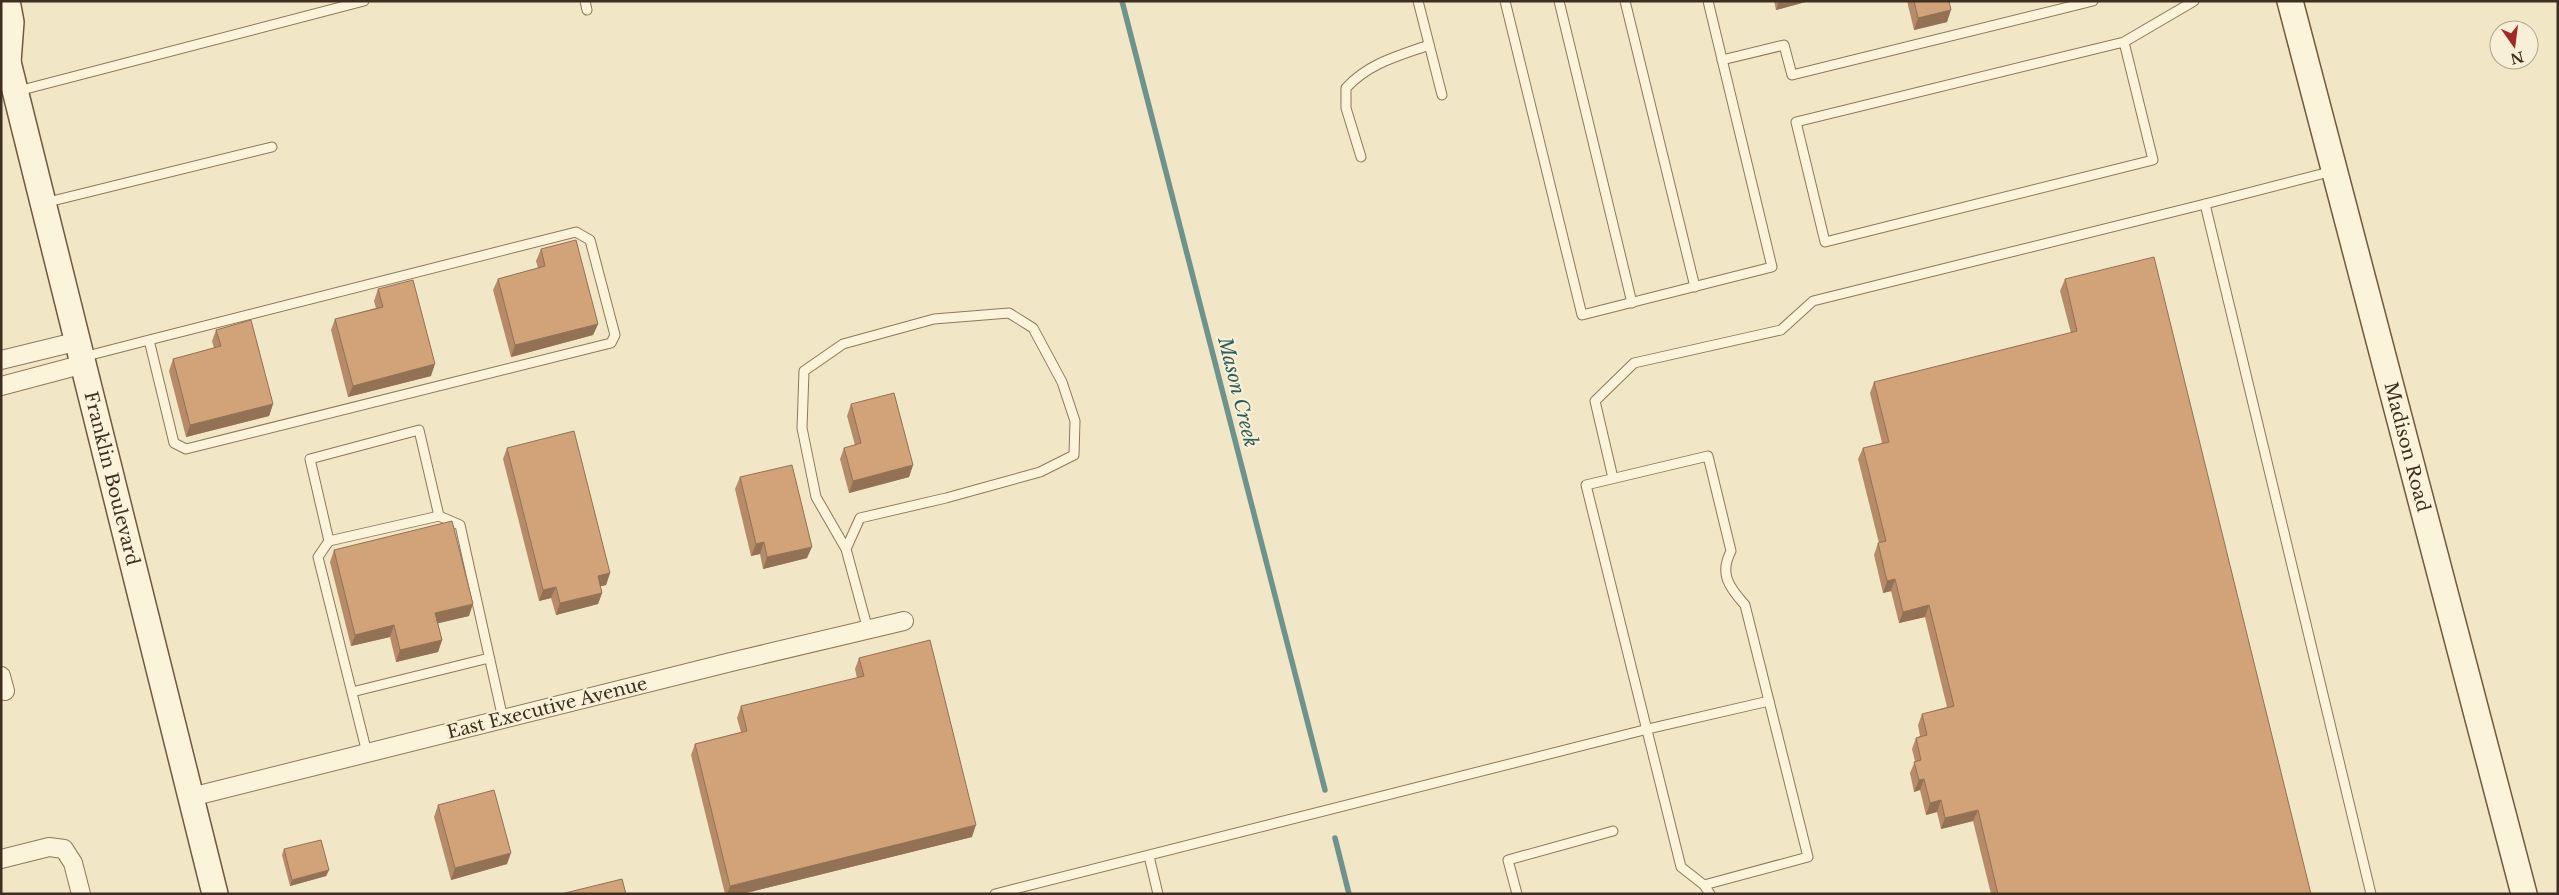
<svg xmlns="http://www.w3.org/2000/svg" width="2559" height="895" font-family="'Libre Baskerville',serif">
<rect width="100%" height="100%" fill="#f1e6c6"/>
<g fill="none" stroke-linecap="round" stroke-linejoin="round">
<g stroke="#6d948c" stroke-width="5.5">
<polyline points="1122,1 1325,790"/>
<polyline points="1335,838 1349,894"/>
</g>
<g stroke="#8e785a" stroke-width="11">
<g id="lane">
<polyline points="585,1 587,10"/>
<polyline points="1418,1 1442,95"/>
<polyline points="1505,1 1582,315 1772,267 1708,1"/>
<polyline points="1559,1 1632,303"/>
<polyline points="1625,1 1695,287"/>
<polyline points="2124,42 2153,160 1825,242 1796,122 2124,42 2194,1"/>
<polyline points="1722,60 1784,45 1792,75 2093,1"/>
<polyline points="18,91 364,1"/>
<path d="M1361,157L1346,108V88C1369,63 1398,56 1429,45"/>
<polyline points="2333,171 2205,204 2371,894"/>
<polyline points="44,203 272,147"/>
<polyline points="83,357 149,340 576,232 590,240 615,335 611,343 186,449 174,443 149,340"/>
<polyline points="1613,478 1595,401 1634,363 1781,330 1813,301 2205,204"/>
<polyline points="329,541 439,516"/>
<polyline points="846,549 816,497 802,428 804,371 843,344 934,319 1009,313 1033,328 1062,382 1075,421 1074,455 1040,472 946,498 860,518 846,549 868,630"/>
<polyline points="352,692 489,658"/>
<polyline points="367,753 318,557 329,541 310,459 419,430 439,516 460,525 503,719"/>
<polyline points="1149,856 1158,894"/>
<path d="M1704,885L1808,857L1745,605C1729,587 1719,574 1731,551L1708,456L1586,485L1681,867L1704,885L1710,894"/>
<polyline points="995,894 1648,729 1769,701"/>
<polyline points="1517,894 1508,860 1613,831"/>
</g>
</g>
<g stroke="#8e785a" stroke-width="20">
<g id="street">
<polyline points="1,360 79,341"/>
<polyline points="1,386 84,364"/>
<polyline points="1,676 5,691"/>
<polyline points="191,797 735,661 904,621"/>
<polyline points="1,859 49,847 64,849 73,863 81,894"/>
</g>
</g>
<g stroke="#70593d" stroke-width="28">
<g id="secondary">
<polyline points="7,1 11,22 8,62"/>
<path id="s1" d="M2290,1L2524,894"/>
<path id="s2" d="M1,49L8,62L215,894"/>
</g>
</g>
<use href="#lane" stroke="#fbf3da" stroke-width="9"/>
<use href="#street" stroke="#fbf3da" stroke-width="18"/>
<use href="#secondary" stroke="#fbf3da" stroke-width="25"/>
</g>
<g fill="#b58b68">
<polygon points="1774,1 1809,1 1776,10"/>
<polygon points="1907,1 1949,1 1947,22 1914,30"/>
<polygon points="541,249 598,324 593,335 511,357 493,290 498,279 538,268 536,261"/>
<polygon points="2065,279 2311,894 1991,894 1973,821 1941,829 1937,812 1926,815 1920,790 1914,792 1910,773 1915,761 1912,749 1916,738 1920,736 1918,725 1922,714 1947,707 1925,617 1899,623 1891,591 1883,593 1874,555 1878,543 1879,543 1858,459 1863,448 1882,443 1870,393 1874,382 2071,333 2060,291"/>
<polygon points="378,289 431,376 348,397 331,330 335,319 376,308 374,301"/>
<polygon points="216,330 273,404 269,416 186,437 169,371 173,359 214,348 212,341"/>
<polygon points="851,404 913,465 909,477 849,493 840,459 844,448 855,445 847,416"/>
<polygon points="507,448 610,573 606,585 600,586 602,593 598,604 556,615 551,598 539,601 503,459"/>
<polygon points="740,477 807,558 763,569 760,554 751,556 735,489"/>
<polygon points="334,550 469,616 438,623 442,640 438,652 396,662 390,637 351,646 330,562"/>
<polygon points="859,658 972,837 742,894 725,894 691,755 695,744 741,732 737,718 741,706 857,678 855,669"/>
<polygon points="438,805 507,864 451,880 434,817"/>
<polygon points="284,849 329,870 326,876 290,886 282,855"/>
</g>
<g fill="#937155">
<polygon points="1779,1 1809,1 1776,10"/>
<polygon points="1951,10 1947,22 1914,30 1918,18"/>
<polygon points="598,324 593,335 511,357 515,345"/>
<polygon points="435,364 431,376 348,397 353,386"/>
<polygon points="273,404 269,416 186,437 190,425"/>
<polygon points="913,465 909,477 849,493 853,481"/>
<polygon points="764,542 760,554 751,556 756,544"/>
<polygon points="812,547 807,558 763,569 767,557"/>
<polygon points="610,573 606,585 593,588 598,576"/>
<polygon points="1895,579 1891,591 1883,593 1887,581"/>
<polygon points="556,587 551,598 539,601 543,590"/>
<polygon points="602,593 598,604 556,615 560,603"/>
<polygon points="473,604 469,616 431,625 435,613"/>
<polygon points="1929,605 1925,617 1899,623 1903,612"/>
<polygon points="394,625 390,637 351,646 355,635"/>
<polygon points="442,640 438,652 396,662 400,650"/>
<polygon points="1924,779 1920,790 1914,792 1919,780"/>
<polygon points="1941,800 1937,812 1926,815 1930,803"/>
<polygon points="1978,810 1973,821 1941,829 1945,818"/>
<polygon points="976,825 972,837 742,894 727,894 730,886"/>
<polygon points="511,853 507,864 451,880 455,868"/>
<polygon points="329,870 326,876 290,886 292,880"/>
</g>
<g fill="#d2a279" stroke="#937155">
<polygon points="1914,1 1949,1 1951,10 1918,18"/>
<polygon points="576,240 598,324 515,345 498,279 545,266 541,249"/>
<polygon points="2154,257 2311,894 1998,894 1978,810 1945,818 1941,800 1930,803 1924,779 1919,780 1914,762 1921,760 1916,738 1927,735 1922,714 1954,706 1929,605 1903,612 1895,579 1887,581 1878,543 1886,541 1863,448 1889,442 1874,382 2077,331 2065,279"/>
<polygon points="413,280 435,364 353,386 335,319 383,307 378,289"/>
<polygon points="251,320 273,404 190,425 173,359 221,346 216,330"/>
<polygon points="894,393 913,465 853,481 844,448 861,443 851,404"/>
<polygon points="574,431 610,573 598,576 602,593 560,603 556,587 543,590 507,448"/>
<polygon points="792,465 812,547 767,557 764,542 756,544 740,477"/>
<polygon points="452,521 473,604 435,613 442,640 400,650 394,625 355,635 334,550"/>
<polygon points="930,640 976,825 730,886 695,744 747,731 741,706 864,676 859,658"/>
<polygon points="494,790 511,853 455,868 438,805"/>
<polygon points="321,840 329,870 292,880 284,849"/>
<polygon points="622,879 626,894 561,894"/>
</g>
<g text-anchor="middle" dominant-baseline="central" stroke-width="4.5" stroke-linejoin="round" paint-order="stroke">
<g font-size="18" fill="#3e2f1e" stroke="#f8f0d6">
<text stroke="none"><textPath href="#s1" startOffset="461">Madison Road</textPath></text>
<text stroke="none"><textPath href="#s2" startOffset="444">Franklin Boulevard</textPath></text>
<text transform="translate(547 708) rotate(-14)">East Executive Avenue</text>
</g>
<g font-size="19" font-style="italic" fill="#2d5e5d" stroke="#f8f0d6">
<text transform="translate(1238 392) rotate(76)">Mason Creek</text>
</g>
</g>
<rect width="2559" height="895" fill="none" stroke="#3e2f1e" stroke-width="5"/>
<g transform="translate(2514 45) rotate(166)"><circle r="24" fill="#f8f0d6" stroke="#aea38c"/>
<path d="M0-4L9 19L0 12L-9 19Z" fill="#a22a25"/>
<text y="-8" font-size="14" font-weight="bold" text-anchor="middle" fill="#3e2f1e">N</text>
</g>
</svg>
